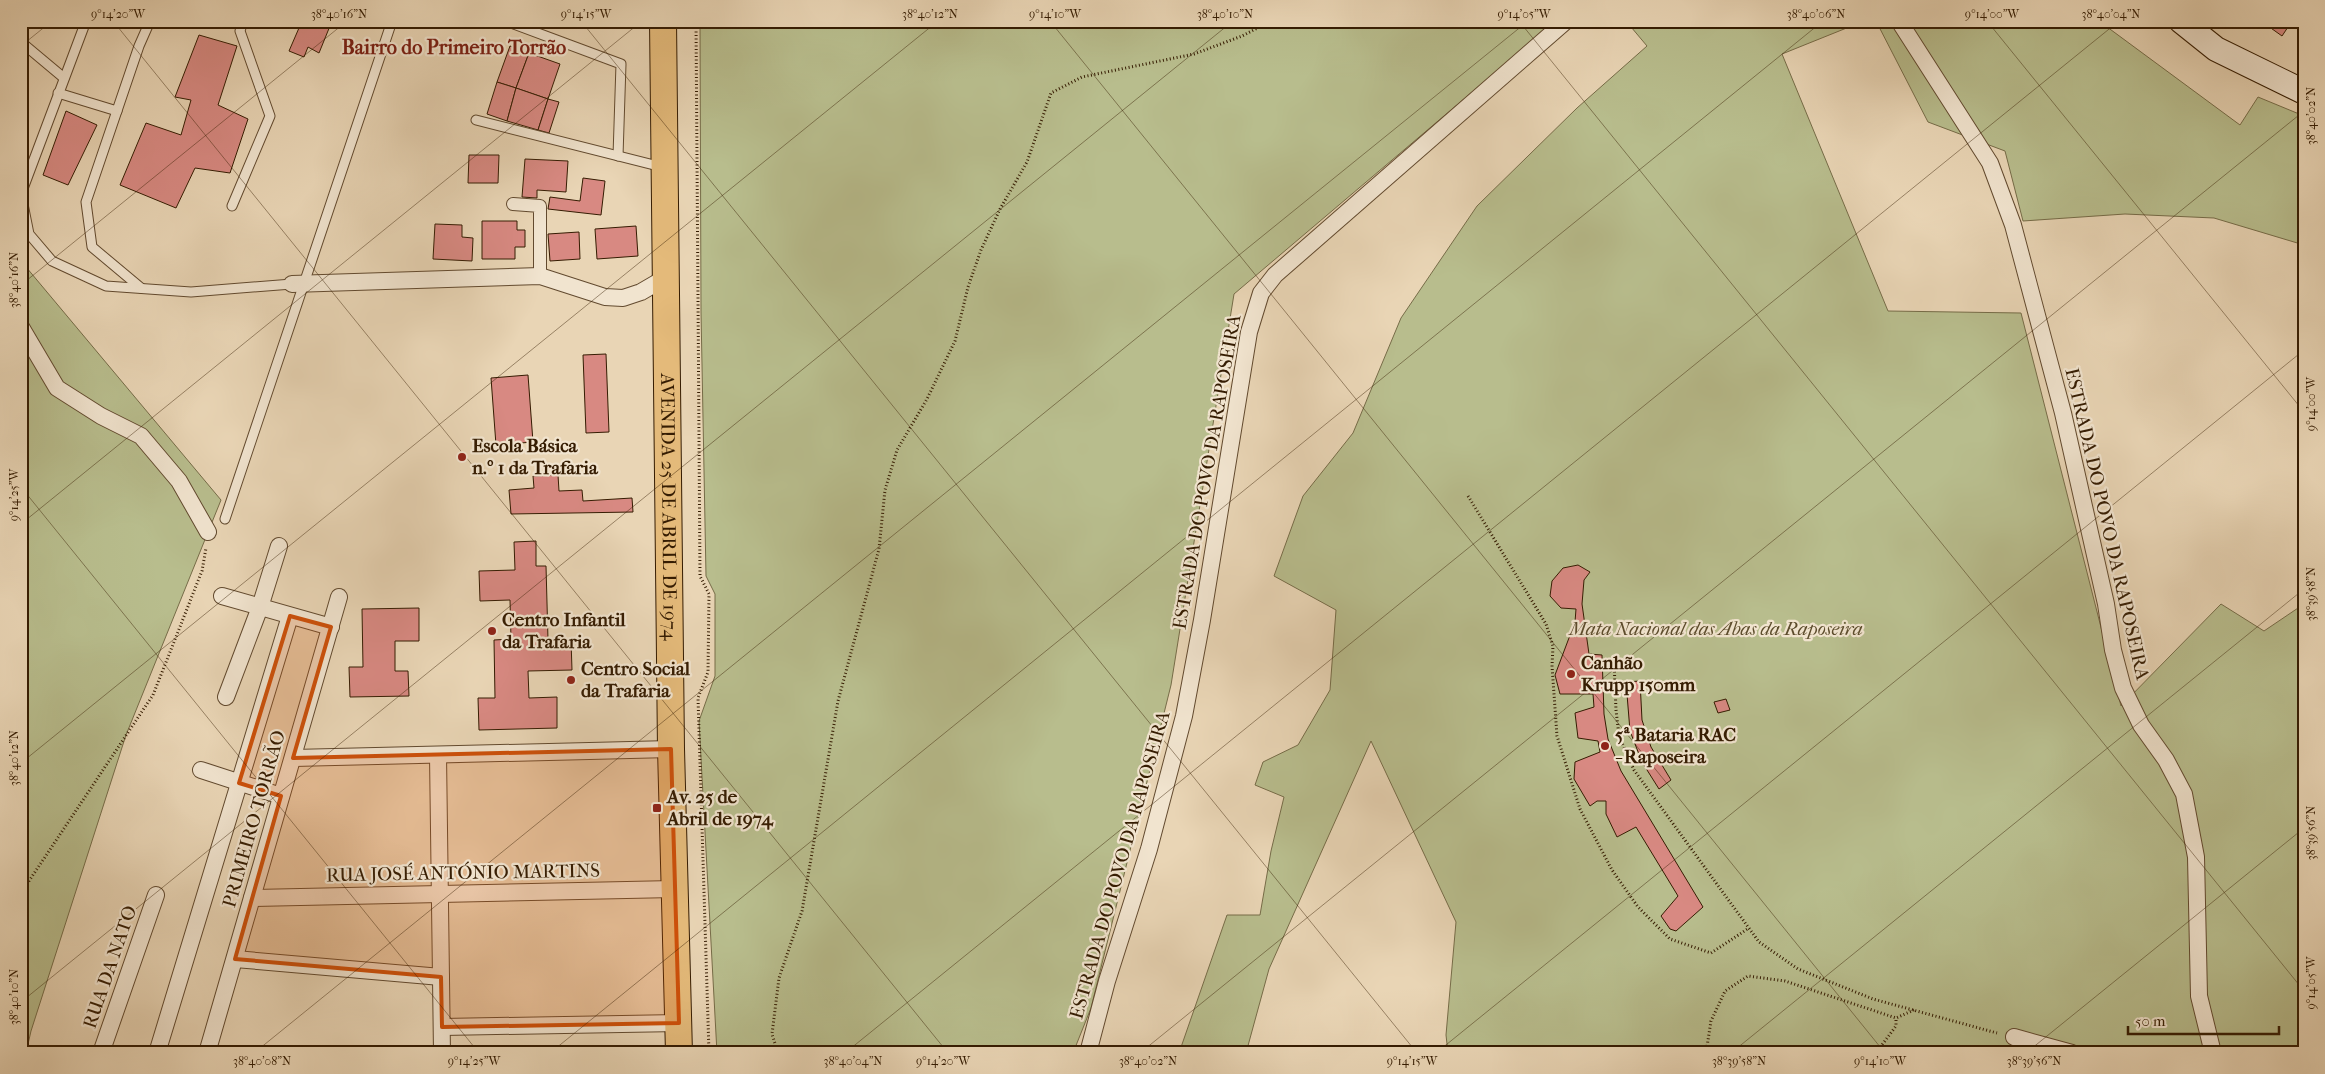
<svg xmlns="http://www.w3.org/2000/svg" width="2325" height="1074" font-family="'IM FELL French Canon',serif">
<rect width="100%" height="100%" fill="#e9d5b5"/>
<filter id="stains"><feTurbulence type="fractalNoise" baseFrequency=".004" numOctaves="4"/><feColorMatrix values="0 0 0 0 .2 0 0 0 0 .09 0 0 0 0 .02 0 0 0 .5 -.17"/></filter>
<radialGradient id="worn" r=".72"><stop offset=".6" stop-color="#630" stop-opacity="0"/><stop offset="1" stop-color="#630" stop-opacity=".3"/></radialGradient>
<g fill="#b8bd8d" stroke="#766c48">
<polygon points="700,21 1556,21 1234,294 1171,685 1091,1008 1073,1053 717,1053 699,721 715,676 715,594 706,576 701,312"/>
<polygon points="1626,21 1864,21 1782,54 1888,311 2021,313 2121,706 2221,604 2264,631 2304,604 2304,1051 2302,1053 1448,1053 1446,1035 1456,922 1371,741 1269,969 1246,1053 1179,1053 1227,915 1260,915 1271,851 1284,797 1255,785 1263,762 1298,745 1330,690 1336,610 1274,576 1303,496 1353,433 1401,318 1477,206 1577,108 1647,46"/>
<polygon points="1876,21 2099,21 2240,125 2258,97 2304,116 2304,245 2214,218 2125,214 2023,221 2005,151 1928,122"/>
<polygon points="21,261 221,500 126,735 31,1031 26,1053 21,1053"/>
</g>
<g fill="#d88982" stroke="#351c02">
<polygon points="302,21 332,21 319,53 308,47 304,57 289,51"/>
<polygon points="2261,21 2292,21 2282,36"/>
<polygon points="199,35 237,46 218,105 248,119 230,173 195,168 176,208 120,185 146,123 181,135 191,100 175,97"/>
<polygon points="510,46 529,53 516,88 497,82"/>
<polygon points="529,53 560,64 548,99 516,88"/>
<polygon points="497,82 516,88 507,121 487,114"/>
<polygon points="516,88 548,99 538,130 507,121"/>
<polygon points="548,99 559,102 549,133 538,130"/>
<polygon points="66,111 97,125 68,185 43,175"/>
<polygon points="469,155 499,155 498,183 468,183"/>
<polygon points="525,159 568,161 566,192 537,190 537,198 522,197"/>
<polygon points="583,178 605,181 601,215 548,209 550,197 580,201"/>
<polygon points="482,221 517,221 517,230 525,230 525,247 515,247 515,259 482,259"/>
<polygon points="435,224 462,225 462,237 473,238 472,261 433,259"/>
<polygon points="636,226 638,256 597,259 595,229"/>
<polygon points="579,232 580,259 550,261 548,234"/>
<polygon points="606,354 609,432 586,433 583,355"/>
<polygon points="528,375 533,442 496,445 491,378"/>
<polygon points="558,475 559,491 582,490 583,501 632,498 633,512 511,514 509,490 534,488 533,476"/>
<polygon points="536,541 536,566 546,566 548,640 571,640 572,670 528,671 529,698 557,697 557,728 479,730 478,698 495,698 494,640 511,639 510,600 480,601 479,571 515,570 514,542"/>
<polygon points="1578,565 1590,572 1584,580 1582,604 1589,654 1602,655 1604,714 1608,739 1621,771 1703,907 1676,931 1670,929 1661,916 1678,896 1636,827 1617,837 1606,814 1606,801 1597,801 1590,806 1574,779 1575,762 1600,752 1598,741 1578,738 1575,713 1594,707 1593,694 1560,694 1555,675 1575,622 1576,609 1561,608 1550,596 1552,581 1563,568"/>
<polygon points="419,608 419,641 395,641 395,671 408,671 409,696 350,697 349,667 363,667 362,609"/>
<polygon points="1640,681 1642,720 1651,747 1671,780 1659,789 1642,762 1630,731 1626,682"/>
<polygon points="1726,699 1730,710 1718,713 1714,702"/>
</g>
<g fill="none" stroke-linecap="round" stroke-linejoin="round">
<g stroke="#624a2f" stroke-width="11">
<g id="service">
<polyline points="86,21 21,194 29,234 52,261 106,286 191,292 292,284"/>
<polyline points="508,22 621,64 618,156"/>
<polyline points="21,42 64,78"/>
<polyline points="58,93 117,111"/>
<polyline points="476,120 662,167"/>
<polyline points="232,206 270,116 240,31 243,21"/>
<polyline points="141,288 92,247 86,202 139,46 150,21"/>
<polyline points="225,519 392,21"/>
</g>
</g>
<g stroke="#624a2f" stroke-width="14">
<g id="pedestrian">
<polyline points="508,22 508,21"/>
<polyline points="513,204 540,206 540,276"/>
</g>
</g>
<g stroke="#624a2f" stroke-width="18">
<g id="minor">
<polyline points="1899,21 1990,163 2013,225 2063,413 2106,604 2113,650 2123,688 2141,725 2166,760 2184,794 2196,857 2199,996 2213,1053"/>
<polyline points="292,284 540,276 605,297 623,298 641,292 665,278"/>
<polyline points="21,327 57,388 101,416 141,436 179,481 208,532"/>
<polyline points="222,596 331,627"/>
<polyline points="226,697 260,607 279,546"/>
<polyline points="438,755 442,1053"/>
<polyline points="293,758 671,749"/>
<polyline points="201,770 281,796"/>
<polyline points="252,898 674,889"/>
<polyline points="235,959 441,977"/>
<polyline points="442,1027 679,1023"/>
<polyline points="2014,1037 2072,1053"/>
<polyline points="101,1053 156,895"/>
<polyline points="157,1053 290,616"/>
<polyline points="207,1053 339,597"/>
<polyline points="1088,1053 1107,981 1149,849 1184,716 1202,620 1249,332 1261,293 1275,275 1566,21"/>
</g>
</g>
<g stroke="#351c02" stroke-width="26">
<polyline id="secondary" points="2181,21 2216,49 2304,92"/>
</g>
<g stroke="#351c02" stroke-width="28">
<g id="primary">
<path id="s1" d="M663,21L671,749L679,1053"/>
</g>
</g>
<g stroke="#351c02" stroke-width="3" stroke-dasharray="1 2.5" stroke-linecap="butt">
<polyline points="696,21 700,576 709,594 708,672 698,698 709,1053"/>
<polyline points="1468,496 1546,624 1553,646 1552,666 1557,736 1580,809 1612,870 1638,907 1670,939 1711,953 1749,928"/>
<polyline points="1614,661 1616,710 1619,736 1634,770 1759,942 1798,969 1873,999 1997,1033"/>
<polyline points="21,893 153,695 202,571 206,548"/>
<polyline points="778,1053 772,1034 779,978 802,911 838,701 879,549 885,490 897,450 927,399 955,341 968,287 981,250 1000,209 1027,162 1051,93 1082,77 1194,54 1242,36 1271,21"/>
<polyline points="1706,1053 1711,1021 1725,991 1748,976 1785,981 1896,1018 1914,1010"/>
<polyline points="1876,1053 1896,1026 1896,1018"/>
</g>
<use href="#service" stroke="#f1e4cf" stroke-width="9"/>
<use href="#pedestrian" stroke="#f1e4cf" stroke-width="12"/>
<use href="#minor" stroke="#f1e4cf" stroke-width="16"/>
<use href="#secondary" stroke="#f1e4cf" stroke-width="24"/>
<use href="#primary" stroke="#e4ba7a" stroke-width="26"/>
</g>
<path fill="#cd500a" fill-opacity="0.2" stroke="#cd500a" stroke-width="4" stroke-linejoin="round" d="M290,616L331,627L293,758L671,749L679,1023L442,1027L441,977L235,959L281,796L239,783Z"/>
<path fill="none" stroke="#351c02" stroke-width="1" stroke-opacity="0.45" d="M113,21L948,1053M581,21L1417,1053M1050,21L1885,1053M1519,21L2304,991M1987,21L2304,412M21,46L52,21M21,285L347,21M21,487L479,1053M21,524L642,21M21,763L938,21M21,1002L1233,21M254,1053L1528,21M550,1053L1823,21M845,1053L2119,21M1140,1053L2304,111M1436,1053L2304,350M1731,1053L2304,589M2026,1053L2304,828"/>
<g fill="#8f2418" stroke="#f1e4cf" stroke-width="2">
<circle cx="462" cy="457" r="5"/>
<circle cx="492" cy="631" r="5"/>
<circle cx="1571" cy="674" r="5"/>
<circle cx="571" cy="680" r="5"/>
<circle cx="1605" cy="746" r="5"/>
<rect x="652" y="803" width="10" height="10" rx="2.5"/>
</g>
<g text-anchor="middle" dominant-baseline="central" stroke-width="4.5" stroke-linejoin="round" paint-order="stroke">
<g font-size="19" font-weight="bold" fill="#351c02" stroke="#f1e4cf" text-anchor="start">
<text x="472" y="446">Escola Básica<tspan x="472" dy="22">n.º 1 da Trafaria</tspan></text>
<text x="502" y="620">Centro Infantil<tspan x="502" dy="22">da Trafaria</tspan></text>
<text x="1581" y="663">Canhão<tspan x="1581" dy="22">Krupp 150mm</tspan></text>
<text x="581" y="669">Centro Social<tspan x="581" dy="22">da Trafaria</tspan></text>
<text x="1615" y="735">5ª Bataria RAC<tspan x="1615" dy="22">- Raposeira</tspan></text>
<text x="667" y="797">Av. 25 de<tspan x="667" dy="22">Abril de 1974</tspan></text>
</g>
<g font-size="19" fill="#351c02" stroke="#f1e4cf">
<text transform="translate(1207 472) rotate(-80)">ESTRADA DO POVO DA RAPOSEIRA</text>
<text stroke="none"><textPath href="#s1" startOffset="486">AVENIDA 25 DE ABRIL DE 1974</textPath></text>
<text transform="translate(2107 524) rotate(77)">ESTRADA DO POVO DA RAPOSEIRA</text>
<text transform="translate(254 819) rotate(-74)">PRIMEIRO TORRÃO</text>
<text transform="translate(1120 865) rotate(-74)">ESTRADA DO POVO DA RAPOSEIRA</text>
<text transform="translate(463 873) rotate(-1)">RUA JOSÉ ANTÓNIO MARTINS</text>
<text transform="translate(110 967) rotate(-71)">RUA DA NATO</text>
</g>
<g font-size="19" font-style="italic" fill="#5c4c2c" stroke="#f1e4cf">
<text x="1716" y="629">Mata Nacional das Abas da Raposeira</text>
</g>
<g font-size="20" font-weight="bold" fill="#7a1f14" stroke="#f1e4cf">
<text x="454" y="47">Bairro do Primeiro Torrão</text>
</g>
</g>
<rect width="2325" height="1074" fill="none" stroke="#e9d5b5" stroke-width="55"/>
<path d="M2128 1026v8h151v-8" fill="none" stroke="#351c02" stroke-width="2.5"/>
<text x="2135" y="1026" font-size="15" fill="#351c02" stroke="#f1e4cf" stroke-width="4" paint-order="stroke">50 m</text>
<rect x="28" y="28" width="2270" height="1018" fill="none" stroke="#351c02" stroke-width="2"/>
<g font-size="12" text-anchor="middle" fill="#351c02">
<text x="118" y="18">9°14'20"W</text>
<text x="339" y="18">38°40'16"N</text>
<text x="586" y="18">9°14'15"W</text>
<text x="930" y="18">38°40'12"N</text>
<text x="1055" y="18">9°14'10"W</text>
<text x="1225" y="18">38°40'10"N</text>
<text x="1524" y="18">9°14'05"W</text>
<text x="1816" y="18">38°40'06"N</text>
<text x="1992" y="18">9°14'00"W</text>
<text x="2111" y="18">38°40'04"N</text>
<text transform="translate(2311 116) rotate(-90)" y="4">38°40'02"N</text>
<text transform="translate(14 280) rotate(-90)" y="4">38°40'16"N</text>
<text transform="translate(2311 404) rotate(-90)" y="4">9°14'00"W</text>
<text transform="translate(14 495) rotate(-90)" y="4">9°14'25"W</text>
<text transform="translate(2311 594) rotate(-90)" y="4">38°39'58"N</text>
<text transform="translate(14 758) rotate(-90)" y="4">38°40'12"N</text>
<text transform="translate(2311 833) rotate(-90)" y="4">38°39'56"N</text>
<text transform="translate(2311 983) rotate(-90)" y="4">9°14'05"W</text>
<text transform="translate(14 997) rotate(-90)" y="4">38°40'10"N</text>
<text x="262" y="1065">38°40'08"N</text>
<text x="474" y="1065">9°14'25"W</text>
<text x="853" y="1065">38°40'04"N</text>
<text x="943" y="1065">9°14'20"W</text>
<text x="1148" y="1065">38°40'02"N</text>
<text x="1412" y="1065">9°14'15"W</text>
<text x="1739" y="1065">38°39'58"N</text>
<text x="1880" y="1065">9°14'10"W</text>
<text x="2034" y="1065">38°39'56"N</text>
</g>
<rect width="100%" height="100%" filter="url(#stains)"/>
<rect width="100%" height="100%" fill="url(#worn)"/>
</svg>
